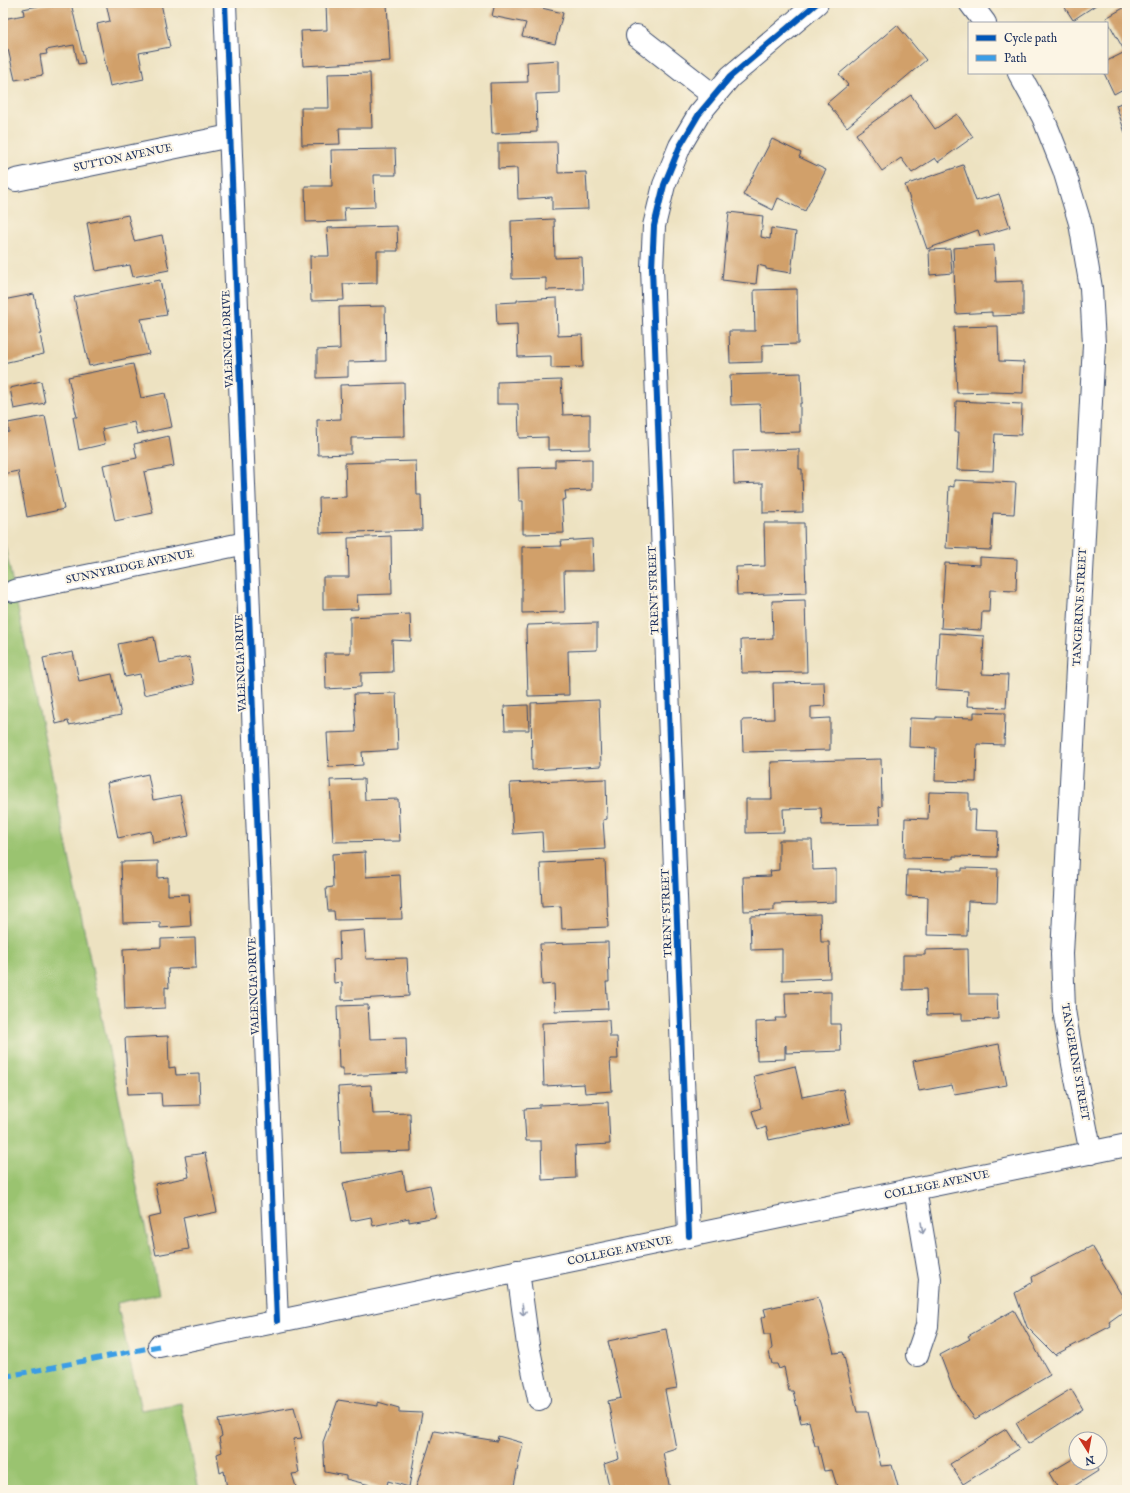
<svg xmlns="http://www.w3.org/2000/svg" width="1130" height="1493" font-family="'IM FELL English',serif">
<rect width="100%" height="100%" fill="#fcf5e5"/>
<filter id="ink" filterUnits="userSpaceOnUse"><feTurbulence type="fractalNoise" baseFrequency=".025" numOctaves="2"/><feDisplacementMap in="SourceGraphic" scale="8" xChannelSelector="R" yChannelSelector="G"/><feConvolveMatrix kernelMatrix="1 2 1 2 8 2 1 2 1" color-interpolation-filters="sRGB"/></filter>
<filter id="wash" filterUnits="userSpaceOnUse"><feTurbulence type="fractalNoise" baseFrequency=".012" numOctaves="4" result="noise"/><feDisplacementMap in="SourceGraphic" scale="16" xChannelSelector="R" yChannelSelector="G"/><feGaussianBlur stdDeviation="0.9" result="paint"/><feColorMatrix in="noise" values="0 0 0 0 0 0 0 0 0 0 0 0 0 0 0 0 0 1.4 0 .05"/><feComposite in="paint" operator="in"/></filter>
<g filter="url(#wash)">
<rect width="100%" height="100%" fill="#ede2c1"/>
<polygon fill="#9ac36f" stroke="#5a7966" points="3,536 159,1294 117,1303 141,1410 181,1403 199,1490 3,1490"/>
<g id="blocks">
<g fill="#d1a06b">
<polygon points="53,3 71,3 85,63 78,64 74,45 46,50 47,54 40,55 43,75 15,80 8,49 6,50 3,35 3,19 24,15 23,9"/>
<polygon points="106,3 161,3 170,47 139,53 144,79 110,86 97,24 110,21"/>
<polygon points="326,3 387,3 390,61 303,66 301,31 327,30"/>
<polygon points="495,3 534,3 533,6 563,13 555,44 522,36 526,23 492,16"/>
<polygon points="1062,3 1099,3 1073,20"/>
<polygon points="1127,6 1127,87 1114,94 1104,73 1107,73 1107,61 1125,52 1106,18"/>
<polygon points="897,25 926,60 847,127 827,103 848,85 839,74"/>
<polygon points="559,60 559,93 536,94 537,132 492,134 490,83 528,82 527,62"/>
<polygon points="370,73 372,128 339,128 340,144 302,145 301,108 329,108 328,74"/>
<polygon points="911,95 935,129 957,114 973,137 938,162 935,158 912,173 901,158 882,171 856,134"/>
<polygon points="1127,101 1127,136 1126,136 1116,105"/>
<polygon points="772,139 801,153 799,157 826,170 805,211 778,198 773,210 743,195"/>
<polygon points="557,142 558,173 586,172 588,209 552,210 552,197 518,199 517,168 498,169 498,143"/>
<polygon points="395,149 396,175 374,175 375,207 344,208 345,221 306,222 305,186 332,186 331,150"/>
<polygon points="963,165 976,201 999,194 1010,227 980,236 978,230 927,249 905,185"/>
<polygon points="729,212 763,216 761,237 770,239 771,228 796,232 791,273 766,269 766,267 758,265 756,284 722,280"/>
<polygon points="128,215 134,241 162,235 169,270 133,277 130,265 96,271 87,223"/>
<polygon points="554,219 555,258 582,257 583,289 546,290 546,278 512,279 511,221"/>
<polygon points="397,226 398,251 377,251 377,283 343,284 344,300 311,301 310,256 329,256 327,228"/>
<polygon points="994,245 996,282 1023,281 1023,315 992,316 992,312 956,314 953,248"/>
<polygon points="950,249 952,273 930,275 929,250"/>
<polygon points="160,280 167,315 141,319 149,354 89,366 74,297"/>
<polygon points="797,289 798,344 762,345 762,362 730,363 729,331 755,331 754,290"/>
<polygon points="34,294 42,334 40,334 44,354 3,363 3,300"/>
<polygon points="557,298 558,336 582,335 583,367 551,368 551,356 518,357 517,324 497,325 496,303 517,302 517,300"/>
<polygon points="385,306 386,361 348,362 348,377 317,378 317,350 340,349 339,307"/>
<polygon points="998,326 999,361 1024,362 1023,393 992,392 957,393 954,327"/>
<polygon points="133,364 141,398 165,393 172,427 137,434 134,422 102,429 105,444 79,450 73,417 77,417 68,377"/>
<polygon points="801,373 802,403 800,403 800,432 761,433 760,404 731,405 730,375"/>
<polygon points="561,380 563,415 590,414 590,449 548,450 548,437 519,438 518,404 497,404 497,382"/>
<polygon points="41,381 45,403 14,409 10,388"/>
<polygon points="404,383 405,437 351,438 351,454 318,455 317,420 341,419 340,385"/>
<polygon points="956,401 1022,404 1021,435 995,434 993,471 957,470 959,432 955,432"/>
<polygon points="45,416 64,509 27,517 18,471 3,474 3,433 9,432 8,423"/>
<polygon points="169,436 174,466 144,472 153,513 115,521 103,465 137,458 134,444"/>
<polygon points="799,449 799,469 802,469 803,512 763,513 763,483 734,484 733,451"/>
<polygon points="592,459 592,490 565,491 566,499 562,500 564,533 523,534 523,501 519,501 518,468 555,467 555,460"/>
<polygon points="416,461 417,495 421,495 422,530 320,533 319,498 346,497 345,463"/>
<polygon points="954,480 1016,483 1014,514 993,513 991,550 946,548 949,486 954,487"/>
<polygon points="764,523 804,523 806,593 737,595 736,567 765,566"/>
<polygon points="391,536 392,594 357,595 358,609 323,610 323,577 349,577 348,538"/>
<polygon points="592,539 593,571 564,571 565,612 522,613 522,547 562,546 561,541"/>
<polygon points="980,557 1017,559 1016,591 990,590 989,612 982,612 981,630 941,628 945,563 980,565"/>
<polygon points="805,600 807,672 742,673 741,640 773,639 772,601"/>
<polygon points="410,614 411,641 392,640 393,672 361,673 361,687 326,689 325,653 350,653 350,617"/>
<polygon points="597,623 597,650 568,651 569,695 528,696 526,630 527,625"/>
<polygon points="939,633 984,636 982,674 1008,675 1006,708 967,706 968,691 936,689"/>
<polygon points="154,637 159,663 189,657 194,684 144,695 140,674 125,677 118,644"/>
<polygon points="73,652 79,681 112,674 121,715 69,725 68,721 56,724 43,658"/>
<polygon points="824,682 825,706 811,707 811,719 830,718 830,750 743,752 742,720 774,719 773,683"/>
<polygon points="396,693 398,750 362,752 363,765 329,767 327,733 356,732 354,694"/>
<polygon points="599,700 601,766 532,770 531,703"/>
<polygon points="528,705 529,730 505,730 504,706"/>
<polygon points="974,712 1005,713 1004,745 977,744 976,782 935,781 936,748 909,747 910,718 936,719 936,717 974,718"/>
<polygon points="881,759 882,806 879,807 880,824 822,825 821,808 783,809 784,832 746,833 746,799 772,799 771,762"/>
<polygon points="148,774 153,800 180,795 189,836 153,843 151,831 118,838 107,783"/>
<polygon points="364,779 365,800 398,799 400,841 333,842 330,780"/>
<polygon points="606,779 607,819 603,820 605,849 543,852 542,832 513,834 510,783"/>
<polygon points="929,792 969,793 969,810 976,810 975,830 998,831 997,857 953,856 953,859 904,858 905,818 928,819"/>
<polygon points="779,840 812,840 813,870 836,869 836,902 774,904 774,910 744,911 743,877 771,876 770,871 779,870"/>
<polygon points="365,852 366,877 400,875 402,919 335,920 334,911 328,911 326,888 333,887 332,854"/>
<polygon points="605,860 608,927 562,929 561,906 542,907 540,863"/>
<polygon points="158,861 158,878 168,877 168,895 189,894 191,926 160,928 160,922 123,923 121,862"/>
<polygon points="962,868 998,869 997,902 968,901 967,936 927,935 928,897 906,896 907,870 962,871"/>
<polygon points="820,914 821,942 829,942 830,978 782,980 782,949 751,950 750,916"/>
<polygon points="364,930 366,959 407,958 409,996 342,1000 342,982 334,983 333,960 340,959 339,932"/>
<polygon points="195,938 196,968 168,969 169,988 165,987 165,1008 125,1010 123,949 161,947 161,939"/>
<polygon points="608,942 609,982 606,982 608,1009 555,1011 554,984 542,985 540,944"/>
<polygon points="968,949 969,994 997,994 998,1019 962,1020 962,1014 927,1015 926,989 903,990 903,955 925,955 925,950"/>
<polygon points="831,992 831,1024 840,1024 841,1051 786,1053 786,1045 785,1046 785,1059 757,1060 756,1022 776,1021 775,1018 786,1018 785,993"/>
<polygon points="368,1005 370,1039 406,1038 407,1073 343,1076 343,1068 339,1068 337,1006"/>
<polygon points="609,1020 610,1037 617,1037 618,1059 610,1059 612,1091 585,1093 584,1084 544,1086 542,1023"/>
<polygon points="168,1036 169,1068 175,1067 176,1075 199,1074 200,1105 162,1106 161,1093 128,1094 125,1038"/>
<polygon points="999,1044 1007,1085 954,1094 952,1085 919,1091 913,1061"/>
<polygon points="795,1066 802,1097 843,1089 850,1123 769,1140 766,1127 758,1130 752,1111 761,1108 754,1076"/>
<polygon points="371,1085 373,1114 410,1113 411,1151 341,1153 338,1087"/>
<polygon points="608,1102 610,1144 575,1146 576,1178 542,1180 541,1141 526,1141 524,1109 539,1108 539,1105"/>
<polygon points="205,1153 217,1212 197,1216 196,1214 183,1217 189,1249 156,1255 148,1218 161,1215 155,1184 189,1177 185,1156"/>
<polygon points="403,1171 406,1190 430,1185 436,1217 409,1222 409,1218 373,1226 371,1217 351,1221 343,1183"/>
<polygon points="1092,1246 1127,1304 1127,1309 1109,1322 1111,1326 1055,1355 1027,1327 1015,1293 1033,1282 1032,1277"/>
<polygon points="818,1297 834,1353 843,1352 857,1412 868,1412 881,1466 892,1465 899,1490 838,1490 832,1470 824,1471 818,1446 815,1446 809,1421 801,1423 793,1391 789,1391 784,1367 779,1369 777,1364 772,1364 769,1352 772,1348 770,1335 764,1335 761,1318 766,1316 764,1309"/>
<polygon points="1014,1310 1050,1375 975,1419 953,1389 940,1355 970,1339 968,1336"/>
<polygon points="666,1329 677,1388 665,1390 676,1448 663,1452 670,1490 610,1490 604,1464 619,1459 608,1401 621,1398 608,1341"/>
<polygon points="1071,1389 1083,1409 1028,1444 1016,1423"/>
<polygon points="338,1400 378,1406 378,1402 399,1408 399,1412 422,1413 409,1487 388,1481 386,1489 346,1479 346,1476 325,1472 323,1442"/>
<polygon points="294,1407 302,1438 293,1439 299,1473 292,1474 297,1490 220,1490 227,1488 224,1471 220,1473 217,1454 222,1452 219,1438 222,1436 218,1420"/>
<polygon points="1006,1429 1019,1449 963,1484 950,1464"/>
<polygon points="434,1431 497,1441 498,1436 523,1443 513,1490 415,1490"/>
<polygon points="1076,1457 1076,1463 1094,1463 1098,1471 1068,1490 1059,1490 1049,1473"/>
</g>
</g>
</g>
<g filter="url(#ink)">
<use href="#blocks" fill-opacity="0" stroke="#3a4a6d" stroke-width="1"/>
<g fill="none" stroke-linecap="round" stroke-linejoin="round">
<g stroke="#3a4a6d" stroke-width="24">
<g id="minor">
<polyline points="225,3 277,1321"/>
<polyline points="970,3 985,23"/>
<polyline points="637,36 714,96"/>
<polyline points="1019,73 1043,117 1064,170 1080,223 1091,288 1094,344 1062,954 1064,1010 1073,1064 1091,1153"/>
<polyline points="16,180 230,136"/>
<polyline points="14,591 246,543"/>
<polyline points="915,1189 930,1279 927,1326 917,1355"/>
<polyline points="689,1236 652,268 654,226 664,185 680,146 699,114 730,77 817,3"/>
<polyline points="518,1271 528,1345 539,1399"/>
<polyline points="159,1346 1127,1145"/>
</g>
</g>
<use href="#minor" stroke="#fff" stroke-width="22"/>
<polyline stroke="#3b9de6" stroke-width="5" stroke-dasharray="10 5" stroke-linecap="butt" points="3,1377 159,1346"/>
<g stroke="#fcf5e5" stroke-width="8">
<g id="cycleway">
<polyline points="225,3 277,1321"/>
<polyline points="689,1236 652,268 654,226 664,185 680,146 699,114 730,77 817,3"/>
</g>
</g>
<use href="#cycleway" stroke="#0057b8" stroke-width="6"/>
</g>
<defs><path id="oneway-shaft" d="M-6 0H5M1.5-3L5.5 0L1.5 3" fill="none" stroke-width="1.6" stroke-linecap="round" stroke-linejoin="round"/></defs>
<g stroke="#8d97ae">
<use href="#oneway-shaft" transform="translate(922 1228) rotate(81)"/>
<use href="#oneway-shaft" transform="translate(523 1310) rotate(83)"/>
</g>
</g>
<g text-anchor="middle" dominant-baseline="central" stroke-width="4" stroke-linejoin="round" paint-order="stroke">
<g font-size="11" fill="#1b2f5e" stroke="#fcf5e5">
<text transform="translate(123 158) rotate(-12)">SUTTON AVENUE</text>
<text transform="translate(228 339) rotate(-92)">VALENCIA DRIVE</text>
<text transform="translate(130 567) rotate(-12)">SUNNYRIDGE AVENUE</text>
<text transform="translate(654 590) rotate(-92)">TRENT STREET</text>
<text transform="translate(1080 607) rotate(-87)">TANGERINE STREET</text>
<text transform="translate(241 663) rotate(-92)">VALENCIA DRIVE</text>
<text transform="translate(667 913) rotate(-92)">TRENT STREET</text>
<text transform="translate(254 986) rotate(-92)">VALENCIA DRIVE</text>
<text transform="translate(1075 1062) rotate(80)">TANGERINE STREET</text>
<text transform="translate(937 1185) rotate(-12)">COLLEGE AVENUE</text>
<text transform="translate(620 1251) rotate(-12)">COLLEGE AVENUE</text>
</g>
</g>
<rect width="1130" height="1493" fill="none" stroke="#fcf5e5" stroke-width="16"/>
<rect x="968" y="22" width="140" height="52" fill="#fcf5e5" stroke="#a2a6af"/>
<rect x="976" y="35" width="20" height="6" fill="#0057b8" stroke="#a2a6af"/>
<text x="1004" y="42" font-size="12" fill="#1b2f5e">Cycle path</text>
<rect x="976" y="55" width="20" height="6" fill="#3b9de6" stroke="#a2a6af"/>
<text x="1004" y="62" font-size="12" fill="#1b2f5e">Path</text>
<g transform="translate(1088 1451) rotate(169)"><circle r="19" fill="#fcf5e5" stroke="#a2a6af"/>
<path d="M0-3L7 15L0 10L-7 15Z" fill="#c8321e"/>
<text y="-6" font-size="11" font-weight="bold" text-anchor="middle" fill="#1b2f5e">N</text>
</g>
</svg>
